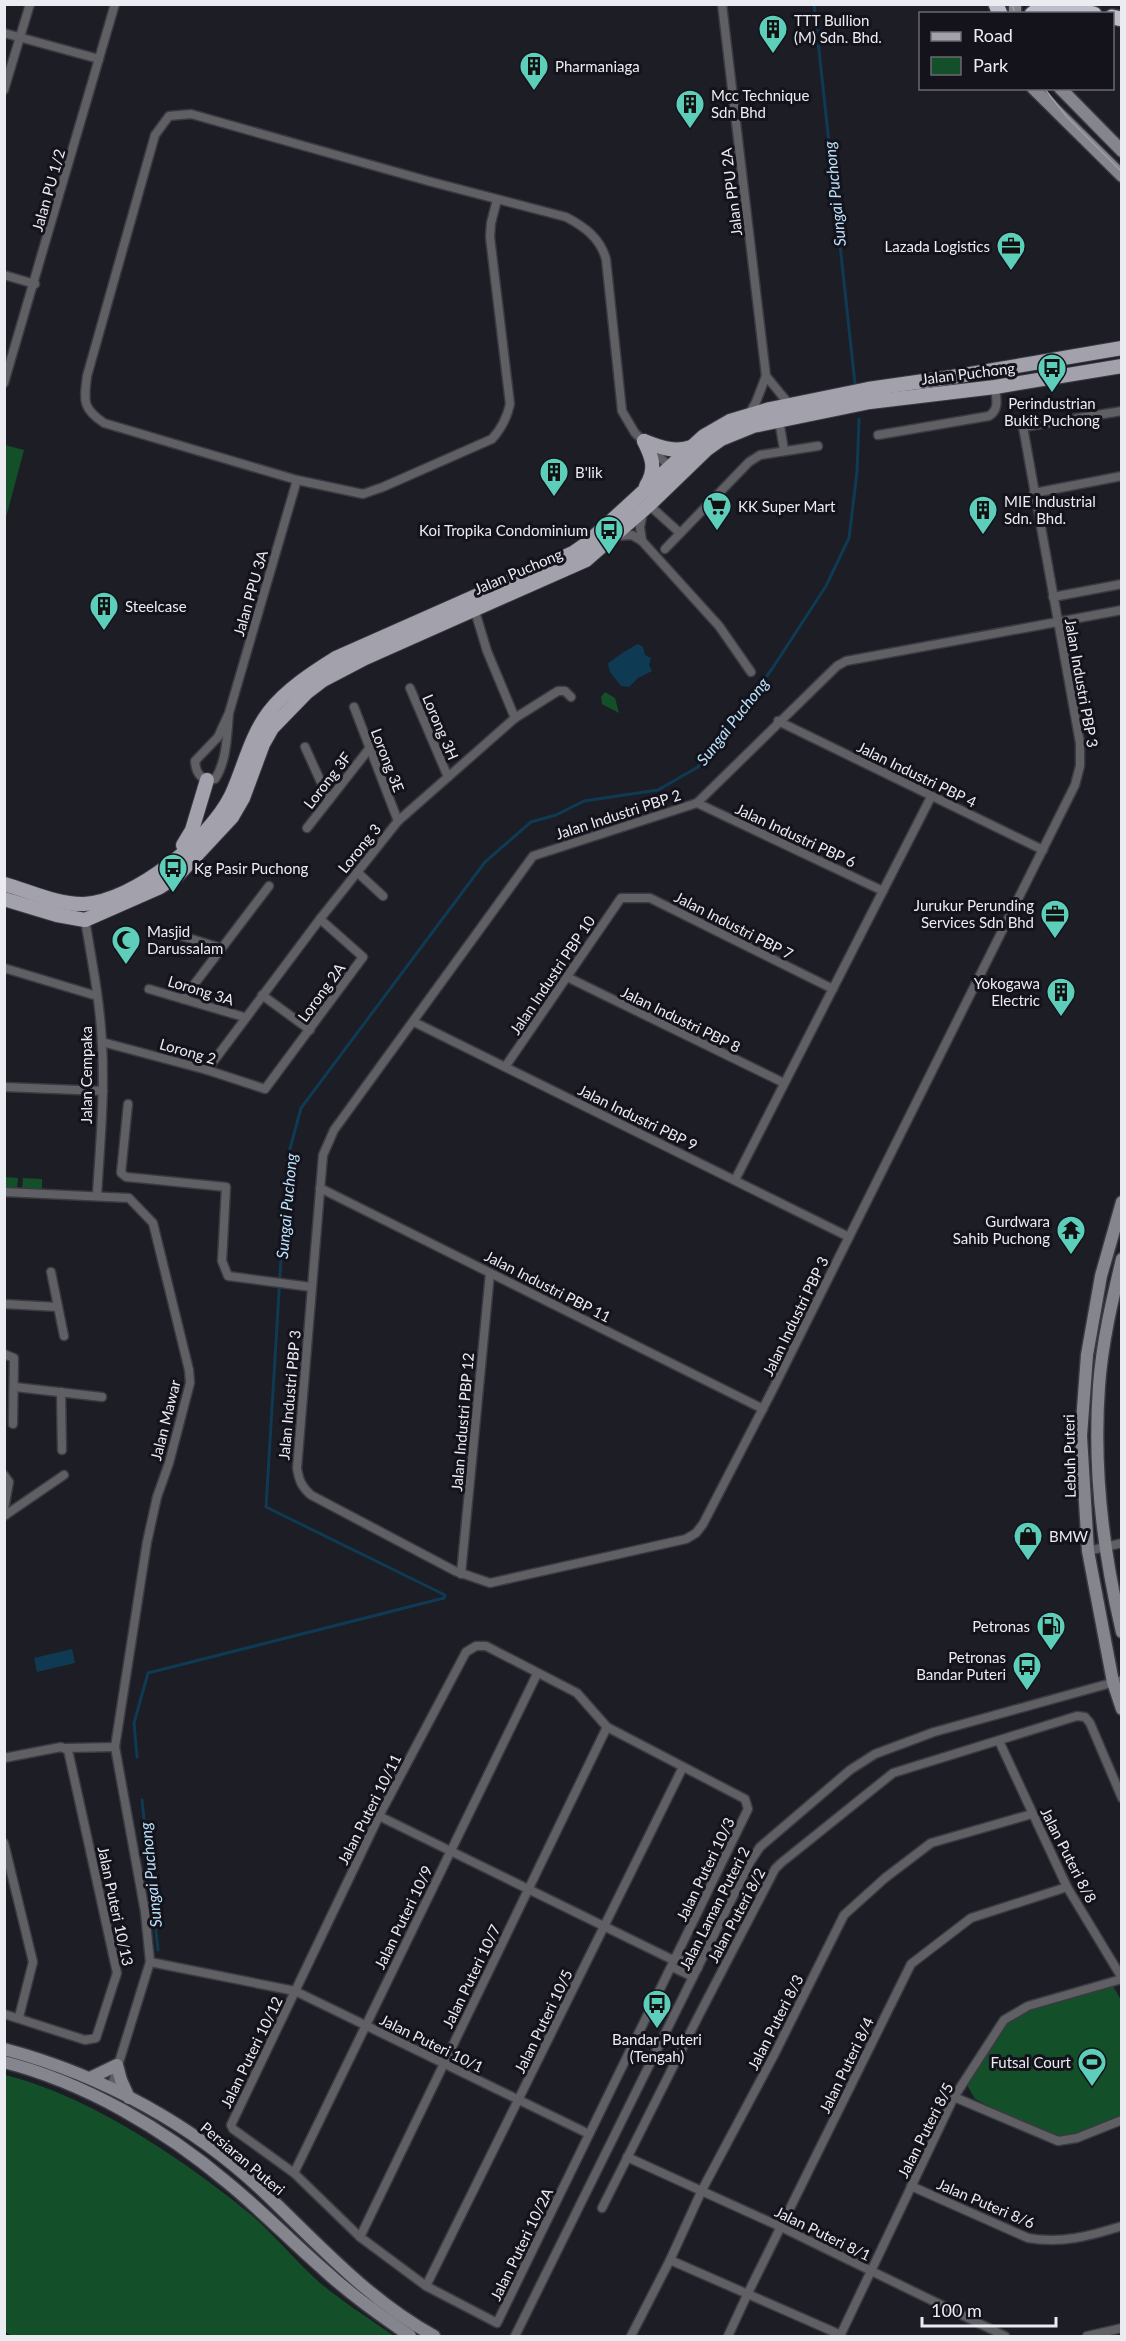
<svg xmlns="http://www.w3.org/2000/svg" width="1126" height="2341" font-family="Lato,sans-serif">
<rect width="100%" height="100%" fill="#1d1d26"/>
<g fill="#135029">
<polygon points="5,445 24,450 5,521 4,445"/>
<polygon points="605,692 615,698 619,713 602,704 601,697"/>
<polygon points="4,1177 18,1178 17,1189 5,1188"/>
<polygon points="23,1178 42,1179 42,1190 22,1189"/>
<polygon points="1113,1986 1121,2000 1121,2115 1065,2138 1048,2135 975,2099 967,2085 1007,2023 1032,2009"/>
<path d="M5,2075C88,2095 183,2159 249,2213C274,2234 295,2261 320,2283C343,2302 370,2319 394,2336H12L4,2331Z"/>
</g>
<g fill="#0f3a53">
<path d="M638,644L643,647L645,655L651,658L649,665L652,671L638,678L629,687L621,686L610,672L608,664C610,661 634,645 638,644Z"/>
<polygon points="72,1649 75,1663 37,1672 34,1658"/>
</g>
<g fill="none" stroke-linecap="round" stroke-linejoin="round">
<g stroke="#0f3a53" stroke-width="3">
<polyline points="814,4 855,384"/>
<polyline points="137,1757 134,1723 148,1673 444,1598 445,1595 266,1507 287,1160 301,1108 485,862 531,822 556,815 584,801 658,790 698,767 772,669 826,586 849,538 857,472 859,419"/>
<polyline points="142,1800 158,1950"/>
</g>
<g stroke="#3a3a43" stroke-width="11">
<g id="minor">
<polyline points="722,4 766,376 789,404"/>
<polyline points="4,33 99,59"/>
<polyline points="4,90 30,4"/>
<path d="M497,200L491,223L490,237L510,404C507,418 502,428 492,439L383,487L363,494L297,480L104,423C82,408 84,401 87,376L155,135L169,116L191,114L428,181L566,217C585,227 600,238 606,259L622,411L635,433L673,470"/>
<polyline points="4,275 35,284"/>
<polyline points="4,383 115,4"/>
<path d="M1122,411L1023,427L1080,743V766L1075,785L772,1391L703,1524L696,1533L686,1539L490,1583L455,1571L311,1495C302,1487 299,1481 297,1468L323,1155L334,1130L533,856L697,803L837,666L846,661L1122,610"/>
<polyline points="749,414 756,402 766,376"/>
<polyline points="779,420 784,450"/>
<path d="M878,435L989,416C1000,409 996,398 995,387"/>
<polyline points="1034,493 1122,476"/>
<polyline points="649,505 680,533"/>
<polyline points="615,536 632,535 642,541 719,626 751,672"/>
<polyline points="642,541 640,527 643,512"/>
<polyline points="665,549 749,462 760,455 818,446"/>
<polyline points="1053,597 1122,584"/>
<polyline points="474,608 487,651 515,718"/>
<polyline points="410,688 448,777"/>
<polyline points="354,707 398,821"/>
<path d="M229,713C227,734 227,761 215,779C201,781 196,774 195,761L218,737L229,713L297,480"/>
<polyline points="778,721 1043,850"/>
<polyline points="305,747 329,800"/>
<polyline points="697,803 883,891"/>
<polyline points="307,828 369,749"/>
<polyline points="357,872 383,896"/>
<path d="M85,920C92,961 100,1002 102,1043C105,1094 100,1144 97,1195"/>
<polyline points="169,932 221,948"/>
<polyline points="4,968 97,996"/>
<polyline points="567,977 784,1083"/>
<polyline points="149,989 244,1017"/>
<polyline points="262,995 310,1030"/>
<polyline points="183,999 269,886"/>
<polyline points="414,1022 849,1237"/>
<polyline points="102,1042 207,1070 265,1089 363,957 320,919"/>
<polyline points="505,1067 621,898 650,898 833,989"/>
<polyline points="207,1070 320,919 398,821 515,718 558,691 565,691 571,697"/>
<polyline points="4,1087 103,1091"/>
<polyline points="128,1104 121,1173 126,1177 137,1178 226,1187 222,1261 228,1276 311,1287"/>
<polyline points="735,1180 931,797"/>
<polyline points="320,1188 763,1409"/>
<polyline points="4,1192 129,1198 153,1223 189,1370 190,1383 169,1463 157,1497 147,1542 115,1747 145,1912 150,1962 111,2088"/>
<polyline points="51,1272 64,1336"/>
<polyline points="4,1304 58,1307"/>
<polyline points="4,1354 14,1358 13,1424"/>
<polyline points="15,1387 102,1397"/>
<polyline points="61,1392 62,1450"/>
<polyline points="4,1475 9,1482 4,1509"/>
<polyline points="4,1516 64,1475"/>
<polyline points="1088,1551 1122,1543"/>
<polyline points="461,1574 490,1273"/>
<polygon points="476,1646 486,1646 577,1693 607,1727 745,1799 748,1809 497,2323 426,2286 360,2237 294,2173 233,2129 231,2125 379,1816 466,1652"/>
<polyline points="999,1741 1067,1887 1122,1978"/>
<polyline points="67,1748 115,1747"/>
<polyline points="4,1758 61,1747 68,1750 117,1973 96,2038 85,2040 4,2014"/>
<polyline points="379,1816 671,1959 677,1958 698,1968"/>
<polyline points="4,1843 33,1962 19,2017"/>
<polyline points="150,1962 295,1991 589,2134"/>
<polyline points="672,1967 693,1977"/>
<polyline points="954,2097 1058,2141 1077,2138 1122,2120"/>
<polyline points="627,2157 781,2227 1005,2336"/>
<polyline points="294,2173 537,1674"/>
<path d="M911,2186L1028,2238C1061,2244 1090,2236 1122,2226"/>
<polyline points="602,2208 698,2017 775,1869 781,1863 893,1773 1077,1716 1085,1717 1090,1723 1122,1798"/>
<polyline points="360,2237 607,1727"/>
<polyline points="670,2260 841,2335"/>
<polyline points="426,2286 683,1767"/>
<polyline points="515,2336 750,1862 760,1847 850,1770 875,1754 934,1732 1122,1680"/>
<polyline points="631,2336 670,2260 702,2190 774,2055 844,1915 885,1878 931,1843 1032,1814"/>
<polyline points="728,2336 748,2293 911,1964 971,1918 1067,1887"/>
<polyline points="840,2336 954,2097 1004,2020 1028,2006 1122,1979"/>
<polyline points="1087,2336 1122,2328"/>
</g>
</g>
<g stroke="#3a3a43" stroke-width="15">
<g id="secondary">
<polyline points="1015,14 1015,4"/>
<polyline points="1033,88 1122,176"/>
<polyline points="1060,88 1122,151"/>
<polyline points="1122,1202 1101,1276 1087,1355 1081,1436 1088,1551 1113,1682 1122,1709"/>
<path d="M1122,1259C1112,1301 1102,1343 1099,1386C1093,1468 1103,1552 1122,1632"/>
<path d="M4,2049C102,2075 196,2126 268,2196C320,2246 370,2301 434,2336"/>
<path d="M4,2062C86,2083 164,2129 228,2183C261,2210 291,2241 323,2269C350,2294 380,2315 410,2336"/>
<polyline points="90,2078 117,2065 121,2080 129,2098"/>
</g>
</g>
<g stroke="#3a3a43" stroke-width="16">
<g id="primary">
<path d="M644,441C652,457 657,469 646,486"/>
<path d="M644,441C660,447 674,453 691,447"/>
<polyline points="183,845 192,830 207,780"/>
<path d="M4,884C29,891 58,905 84,904C135,901 209,840 231,796C244,768 250,737 269,712C286,690 312,673 336,658L573,553L586,544L704,436L730,421L770,409L868,389L952,377L1122,348"/>
<polyline points="4,899 57,915 85,920 160,887 178,875 232,817 243,798 263,744 272,728 306,693 323,680 365,658 586,560 649,505 707,449 721,439 753,426 870,402 995,387 1122,366"/>
</g>
</g>
<g stroke="#3a3a43" stroke-width="18">
<g id="motorway">
<polyline points="996,4 1000,14"/>
<polyline points="1050,4 1094,14"/>
<polyline points="1032,14 1039,9 1058,7"/>
<polyline points="1112,17 1122,19"/>
</g>
</g>
<use href="#minor" stroke="#605f64" stroke-width="8"/>
<use href="#secondary" stroke="#85858d" stroke-width="12"/>
<use href="#primary" stroke="#a3a2ac" stroke-width="14"/>
<use href="#motorway" stroke="#bdbcc9" stroke-width="15"/>
<g stroke="#9f9fa6" stroke-width="1.5">
<polyline points="1012,4 1015,14"/>
<polyline points="1044,88 1067,117 1122,172"/>
</g>
</g>
<defs>
<g id="building-pin" transform="scale(1.5)"><path d="M0 17L-7.5 6A9.5 9.5 0 1 1 7.5 6Z" fill="#5cceba" stroke="#14131c"/><path d="M-4-6H4V6H1V3H-1V6H-4ZM-2.5-4.3h1.7v1.8h-1.7ZM.8-4.3h1.7v1.8H.8ZM-2.5-1h1.7V.8h-1.7ZM.8-1h1.7V.8H.8Z" fill="#111"/></g>
<g id="office-pin" transform="scale(1.5)"><path d="M0 17L-7.5 6A9.5 9.5 0 1 1 7.5 6Z" fill="#5cceba" stroke="#14131c"/><path d="M-6-3h4V-5.5h4V-3h4V5H-6ZM-1-4.5V-3h2v-1.5ZM-6 0V1H6V0Z" fill="#111"/></g>
<g id="bus-pin" transform="scale(1.5)"><path d="M0 17L-7.5 6A9.5 9.5 0 1 1 7.5 6Z" fill="#5cceba" stroke="#14131c"/><path d="M-5-6H5V4H4V6H2V4H-2V6H-4V4H-5ZM-3.5-4V0h7V-4ZM-3.5 1.2v1.5H-2V1.2ZM2 1.2v1.5H3.5V1.2Z" fill="#111"/></g>
<g id="supermarket-pin" transform="scale(1.5)"><path d="M0 17L-7.5 6A9.5 9.5 0 1 1 7.5 6Z" fill="#5cceba" stroke="#14131c"/><path d="M-6-5.5h2.5l.6 2H6L4.5 2H-2.5L-4.4-4H-6ZM-1.5 3.2a1.3 1.3 0 1 0 .1 0ZM3 3.2a1.3 1.3 0 1 0 .1 0Z" fill="#111"/></g>
<g id="mosque-pin" transform="scale(1.5)"><path d="M0 17L-7.5 6A9.5 9.5 0 1 1 7.5 6Z" fill="#5cceba" stroke="#14131c"/><path d="M3.5-4.9A6 6 0 1 0 3.5 4.9A5 5 0 1 1 3.5-4.9Z" fill="#111"/></g>
<g id="temple-pin" transform="scale(1.5)"><path d="M0 17L-7.5 6A9.5 9.5 0 1 1 7.5 6Z" fill="#5cceba" stroke="#14131c"/><path d="M0-6L5-2H3V0L6.5 2.5H4V6H1.5V3h-3V6H-4V2.5H-6.5L-3 0V-2H-5Z" fill="#111"/></g>
<g id="shop-pin" transform="scale(1.5)"><path d="M0 17L-7.5 6A9.5 9.5 0 1 1 7.5 6Z" fill="#5cceba" stroke="#14131c"/><path d="M-5-2.5h2.3a2.7 3.5 0 0 1 5.4 0H5L5.5 6h-11ZM-1.5-2.5h3a1.5 2.3 0 0 0-3 0Z" fill="#111"/></g>
<g id="fuel-pin" transform="scale(1.5)"><path d="M0 17L-7.5 6A9.5 9.5 0 1 1 7.5 6Z" fill="#5cceba" stroke="#14131c"/><path d="M-5.5-6h7V0h2V4h1.3V-2.5L3-4.5l.8-.8L6-3V5H2.5V1h-1V6h-7ZM-4.2-4.7v3.2H.2V-4.7Z" fill="#111"/></g>
<g id="stadium-pin" transform="scale(1.5)"><path d="M0 17L-7.5 6A9.5 9.5 0 1 1 7.5 6Z" fill="#5cceba" stroke="#14131c"/><path d="M0-5a6.5 5 0 1 0 0 10a6.5 5 0 1 0 0-10ZM-3.5-1.8h7v3.6h-7Z" fill="#111"/></g>
</defs>
<g fill-rule="evenodd">
<use href="#building-pin" x="773" y="29"/>
<use href="#building-pin" x="534" y="66"/>
<use href="#building-pin" x="690" y="104"/>
<use href="#office-pin" x="1011" y="246"/>
<use href="#bus-pin" x="1052" y="368"/>
<use href="#building-pin" x="554" y="472"/>
<use href="#supermarket-pin" x="717" y="506"/>
<use href="#building-pin" x="983" y="510"/>
<use href="#bus-pin" x="609" y="530"/>
<use href="#building-pin" x="104" y="606"/>
<use href="#bus-pin" x="173" y="868"/>
<use href="#office-pin" x="1055" y="914"/>
<use href="#mosque-pin" x="126" y="940"/>
<use href="#building-pin" x="1061" y="992"/>
<use href="#temple-pin" x="1071" y="1230"/>
<use href="#shop-pin" x="1028" y="1536"/>
<use href="#fuel-pin" x="1051" y="1626"/>
<use href="#bus-pin" x="1027" y="1666"/>
<use href="#bus-pin" x="657" y="2004"/>
<use href="#stadium-pin" x="1092" y="2062"/>
</g>
<g text-anchor="middle" dominant-baseline="central" stroke-width="6" stroke-linejoin="round" paint-order="stroke">
<g font-size="15" fill="#ebebf2" stroke="#14131c" text-anchor="start">
<text x="794" y="20">TTT Bullion<tspan x="794" dy="17">(M) Sdn. Bhd.</tspan></text>
<text x="555" y="66">Pharmaniaga</text>
<text x="711" y="95">Mcc Technique<tspan x="711" dy="17">Sdn Bhd</tspan></text>
<text x="990" y="246" text-anchor="end">Lazada Logistics</text>
<text x="1052" y="403" text-anchor="middle">Perindustrian<tspan x="1052" dy="17">Bukit Puchong</tspan></text>
<text x="575" y="472">B'lik</text>
<text x="1004" y="501">MIE Industrial<tspan x="1004" dy="17">Sdn. Bhd.</tspan></text>
<text x="738" y="506">KK Super Mart</text>
<text x="588" y="530" text-anchor="end">Koi Tropika Condominium</text>
<text x="125" y="606">Steelcase</text>
<text x="194" y="868">Kg Pasir Puchong</text>
<text x="1034" y="905" text-anchor="end">Jurukur Perunding<tspan x="1034" dy="17">Services Sdn Bhd</tspan></text>
<text x="147" y="931">Masjid<tspan x="147" dy="17">Darussalam</tspan></text>
<text x="1040" y="983" text-anchor="end">Yokogawa<tspan x="1040" dy="17">Electric</tspan></text>
<text x="1050" y="1221" text-anchor="end">Gurdwara<tspan x="1050" dy="17">Sahib Puchong</tspan></text>
<text x="1049" y="1536">BMW</text>
<text x="1030" y="1626" text-anchor="end">Petronas</text>
<text x="1006" y="1657" text-anchor="end">Petronas<tspan x="1006" dy="17">Bandar Puteri</tspan></text>
<text x="657" y="2039" text-anchor="middle">Bandar Puteri<tspan x="657" dy="17">(Tengah)</tspan></text>
<text x="1071" y="2062" text-anchor="end">Futsal Court</text>
</g>
<g font-size="15" fill="#ebebf2" stroke="#14131c">
<text transform="translate(48 190) rotate(-74)">Jalan PU 1/2</text>
<text transform="translate(731 192) rotate(-97)">Jalan PPU 2A</text>
<text transform="translate(968 373) rotate(-7)">Jalan Puchong</text>
<text transform="translate(518 571) rotate(-23)">Jalan Puchong</text>
<text transform="translate(250 593) rotate(-74)">Jalan PPU 3A</text>
<text transform="translate(1082 683) rotate(80)">Jalan Industri PBP 3</text>
<text transform="translate(441 727) rotate(67)">Lorong 3H</text>
<text transform="translate(388 760) rotate(69)">Lorong 3E</text>
<text transform="translate(917 774) rotate(26)">Jalan Industri PBP 4</text>
<text transform="translate(327 780) rotate(-52)">Lorong 3F</text>
<text transform="translate(618 814) rotate(-18)">Jalan Industri PBP 2</text>
<text transform="translate(796 835) rotate(25)">Jalan Industri PBP 6</text>
<text transform="translate(359 848) rotate(-51)">Lorong 3</text>
<text transform="translate(734 925) rotate(27)">Jalan Industri PBP 7</text>
<text transform="translate(552 975) rotate(-56)">Jalan Industri PBP 10</text>
<text transform="translate(201 990) rotate(17)">Lorong 3A</text>
<text transform="translate(321 992) rotate(-54)">Lorong 2A</text>
<text transform="translate(681 1019) rotate(26)">Jalan Industri PBP 8</text>
<text transform="translate(188 1051) rotate(16)">Lorong 2</text>
<text transform="translate(86 1075) rotate(-90)">Jalan Cempaka</text>
<text transform="translate(638 1117) rotate(26)">Jalan Industri PBP 9</text>
<text transform="translate(548 1286) rotate(27)">Jalan Industri PBP 11</text>
<text transform="translate(795 1316) rotate(-64)">Jalan Industri PBP 3</text>
<text transform="translate(289 1395) rotate(-85)">Jalan Industri PBP 3</text>
<text transform="translate(165 1420) rotate(-76)">Jalan Mawar</text>
<text transform="translate(462 1422) rotate(-85)">Jalan Industri PBP 12</text>
<text transform="translate(1069 1456) rotate(-91)">Lebuh Puteri</text>
<text transform="translate(369 1809) rotate(-63)">Jalan Puteri 10/11</text>
<text transform="translate(1069 1855) rotate(63)">Jalan Puteri 8/8</text>
<text transform="translate(705 1869) rotate(-64)">Jalan Puteri 10/3</text>
<text transform="translate(116 1906) rotate(78)">Jalan Puteri 10/13</text>
<text transform="translate(714 1908) rotate(-63)">Jalan Laman Puteri 2</text>
<text transform="translate(736 1915) rotate(-62)">Jalan Puteri 8/2</text>
<text transform="translate(403 1917) rotate(-64)">Jalan Puteri 10/9</text>
<text transform="translate(471 1976) rotate(-64)">Jalan Puteri 10/7</text>
<text transform="translate(543 2021) rotate(-64)">Jalan Puteri 10/5</text>
<text transform="translate(775 2022) rotate(-63)">Jalan Puteri 8/3</text>
<text transform="translate(432 2043) rotate(26)">Jalan Puteri 10/1</text>
<text transform="translate(251 2052) rotate(-64)">Jalan Puteri 10/12</text>
<text transform="translate(846 2065) rotate(-64)">Jalan Puteri 8/4</text>
<text transform="translate(925 2130) rotate(-63)">Jalan Puteri 8/5</text>
<text transform="translate(243 2158) rotate(40)">Persiaran Puteri</text>
<text transform="translate(986 2203) rotate(23)">Jalan Puteri 8/6</text>
<text transform="translate(823 2233) rotate(26)">Jalan Puteri 8/1</text>
<text transform="translate(521 2244) rotate(-64)">Jalan Puteri 10/2A</text>
</g>
<g font-size="16" font-style="italic" fill="#bae1fb" stroke="#14131c">
<text transform="translate(834 194) rotate(-96)">Sungai Puchong</text>
<text transform="translate(732 721) rotate(-52)">Sungai Puchong</text>
<text transform="translate(286 1206) rotate(-85)">Sungai Puchong</text>
<text transform="translate(150 1875) rotate(-96)">Sungai Puchong</text>
</g>
</g>
<rect width="1126" height="2341" fill="none" stroke="#ebebf2" stroke-width="12"/>
<rect x="919" y="12" width="195" height="78" fill="#14131c" stroke="#6a6972" stroke-width="1.5"/>
<rect x="931" y="32" width="30" height="9" fill="#a3a2ac" stroke="#6a6972" stroke-width="1.5"/>
<text x="973" y="42" font-size="18" fill="#ebebf2">Road</text>
<rect x="931" y="57" width="30" height="18" fill="#135029" stroke="#6a6972" stroke-width="1.5"/>
<text x="973" y="72" font-size="18" fill="#ebebf2">Park</text>
<path d="M922 2317v9h134v-9" fill="none" stroke="#ebebf2" stroke-width="3"/>
<text x="931" y="2317" font-size="18" fill="#ebebf2" stroke="#14131c" stroke-width="4.5" paint-order="stroke">100 m</text>
</svg>
